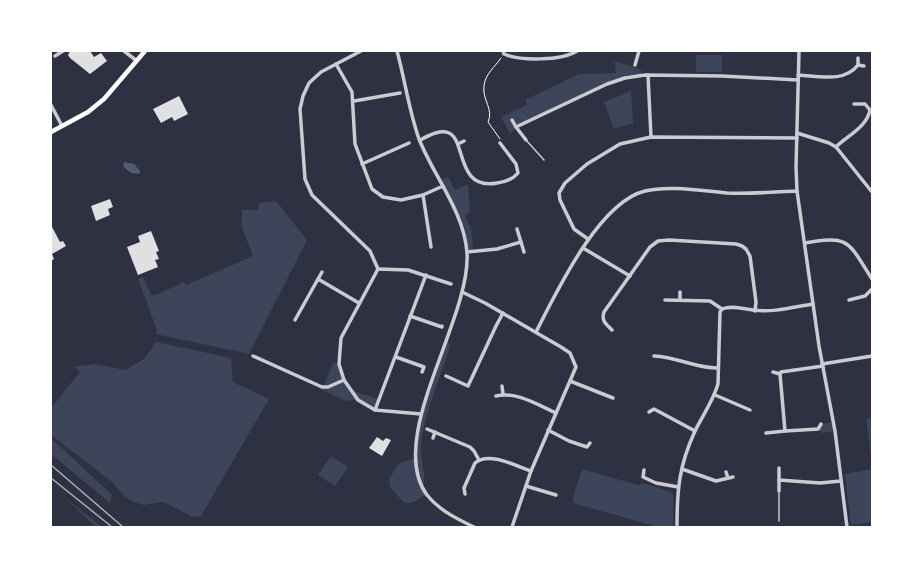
<svg xmlns="http://www.w3.org/2000/svg" width="923" height="578" font-family="'DM Sans',sans-serif">
<rect width="100%" height="100%" fill="#2d3142"/>
<g fill="#3c4559">
<rect x="696" y="55" width="26" height="17"/>
<polygon points="615,61 641,70 641,76 625,78 516,127 510,134 501,117 527,105 525,100 579,74 616,73"/>
<polygon points="631,91 633,123 614,129 604,102"/>
<path d="M448,177L455,190L468,184L470,212L465,216L471,228L473,251L467,252C463,226 451,203 440,180Z"/>
<polygon points="276,201 307,240 249,354 156,334 157,330 138,279 143,277 151,295 156,295 184,282 186,285 253,256 242,228 242,210 258,210 260,203"/>
<path d="M447,339L450,346C441,376 424,414 421,445C420,455 423,463 424,473C425,483 422,482 427,494L412,503H404L390,487L389,479L399,463L416,458L418,428Z"/>
<polygon points="156,342 231,358 233,382 269,399 201,516 193,517 164,502 144,505 134,502 125,497 111,481 51,435 51,408 80,372 74,367 95,364 125,370 144,359"/>
<polygon points="333,363 339,364 350,390 379,399 375,410 358,400 346,401 320,389 325,383"/>
<polygon points="866,419 872,419 872,463"/>
<polygon points="834,422 835,431 822,433 818,429 821,424"/>
<polygon points="51,438 112,495 110,503 51,454"/>
<polygon points="331,456 348,467 335,486 318,475"/>
<polygon points="582,469 638,485 644,483 673,493 673,527 658,527 573,503 573,497"/>
<polygon points="872,469 872,522 851,525 845,474"/>
<polygon points="63,496 102,527 96,527"/>
</g>
<path fill="#4f5d75" d="M124,162L134,164L140,171V173C132,175 129,172 123,166Z"/>
<g fill="#e0e0e3">
<polygon points="70,51 90,51 94,57 101,53 107,61 90,74 70,58 68,55"/>
<polygon points="179,96 188,114 174,121 172,117 161,123 153,109"/>
<polygon points="110,199 113,207 108,209 110,215 96,221 91,206"/>
<polygon points="51,225 60,242 63,241 66,246 52,254 54,259 51,261"/>
<polygon points="151,231 159,251 156,252 159,259 155,260 158,267 138,275 127,247 140,242 138,236"/>
<polygon points="377,437 383,441 386,438 391,440 382,456 369,448"/>
</g>
<g fill="none" stroke-linecap="round" stroke-linejoin="round">
<path stroke="#fff" stroke-width="1" d="M500,139L488,122C494,109 482,100 484,86C485,74 495,67 501,58"/>
<g stroke="#caccd0" stroke-width="1.5">
<polyline points="526,140 544,160"/>
<polyline points="779,521 779,493"/>
</g>
<g stroke="#caccd0" stroke-width="3.5">
<polyline points="124,51 137,61"/>
<polyline points="361,51 321,72 309,83 303,96 300,109 305,179 312,195 370,251 378,269 341,338 339,364 344,380 358,400 375,410 421,414"/>
<path d="M397,51C405,80 409,111 419,139C434,177 464,211 467,253C471,320 385,438 427,495C439,510 457,519 474,527"/>
<path d="M503,51L504,54C520,61 561,61 577,51"/>
<polyline points="799,51 796,167 797,191 819,346 835,431 847,527"/>
<polyline points="55,56 63,51"/>
<polyline points="336,64 352,92 355,144 372,189 383,197 401,200 423,195 443,186"/>
<polyline points="635,65 639,51"/>
<polyline points="858,65 864,66"/>
<polyline points="648,75 651,137"/>
<path d="M798,75C819,76 844,83 858,65V58"/>
<polyline points="354,101 400,93"/>
<polyline points="51,105 62,126"/>
<polyline points="512,120 516,127"/>
<polyline points="797,133 829,143 836,147 872,192"/>
<path d="M420,140C428,136 440,129 449,133C466,140 456,191 497,183C505,182 513,179 518,173L516,164L500,143"/>
<polyline points="526,140 516,127 607,84 625,78 645,75 722,76 798,80"/>
<polyline points="458,144 464,141"/>
<path d="M836,147C847,136 867,127 870,110L865,104H854"/>
<polyline points="362,164 409,143"/>
<polyline points="423,195 431,247"/>
<polyline points="517,229 524,252"/>
<polyline points="588,239 574,229 560,200 559,193 565,183 587,164 620,144 651,137 797,138"/>
<path d="M805,243C851,235 848,242 872,279"/>
<polyline points="583,248 630,276"/>
<polyline points="467,252 497,249 521,242"/>
<polyline points="378,269 408,270 451,284"/>
<polyline points="318,279 322,272"/>
<polyline points="462,292 485,303 561,347 570,353 576,367 531,471 512,527"/>
<path d="M665,300L710,301L722,309C732,305 743,309 753,310C772,313 794,307 813,304"/>
<polyline points="680,300 680,292"/>
<polyline points="849,300 865,296 872,289"/>
<polyline points="410,316 442,327 442,326"/>
<polyline points="295,320 318,279 359,303"/>
<path d="M612,330C606,324 601,321 604,312L650,247L658,241L669,240L736,244L742,246L746,249L750,256L756,302L755,311"/>
<path d="M536,332C557,291 599,202 645,191C669,185 703,191 727,193C751,194 774,192 797,191"/>
<polyline points="253,356 322,387 328,387 344,380"/>
<path d="M654,356C677,357 696,368 717,368"/>
<polyline points="396,357 424,367 422,372"/>
<polyline points="822,364 872,356"/>
<polyline points="773,372 780,374"/>
<polyline points="446,376 468,386 496,326 503,313"/>
<polyline points="570,381 613,398"/>
<polyline points="502,386 503,394"/>
<polyline points="715,395 750,410"/>
<path d="M496,396C516,391 538,405 556,413"/>
<polyline points="375,410 426,275"/>
<polyline points="649,412 654,409 695,431"/>
<polyline points="427,429 470,447 474,451 479,460"/>
<polyline points="548,430 569,441 587,447 590,443"/>
<polyline points="785,431 818,429 821,424"/>
<polyline points="766,433 785,431 780,374 781,372 823,366"/>
<polyline points="433,438 435,432"/>
<polyline points="779,468 779,480"/>
<polyline points="682,469 716,481 733,477"/>
<polyline points="644,470 643,477 656,483 678,487"/>
<polyline points="726,472 728,478"/>
<polyline points="526,486 556,495"/>
<polyline points="779,491 779,480 820,483 841,481"/>
<path d="M465,494L464,488L475,463C489,451 516,466 531,471"/>
<path d="M677,527C677,489 679,466 695,431C703,415 713,401 718,384L720,312L722,309"/>
</g>
<polyline stroke="#fff" stroke-width="4.5" points="51,132 88,112 104,99 145,51"/>
<g stroke="#abadb3" stroke-width="1.5">
<polyline points="51,465 123,527"/>
<polyline points="51,478 112,527"/>
</g>
</g>
<rect width="923" height="578" fill="none" stroke="#ffffff" stroke-width="104"/>
</svg>
